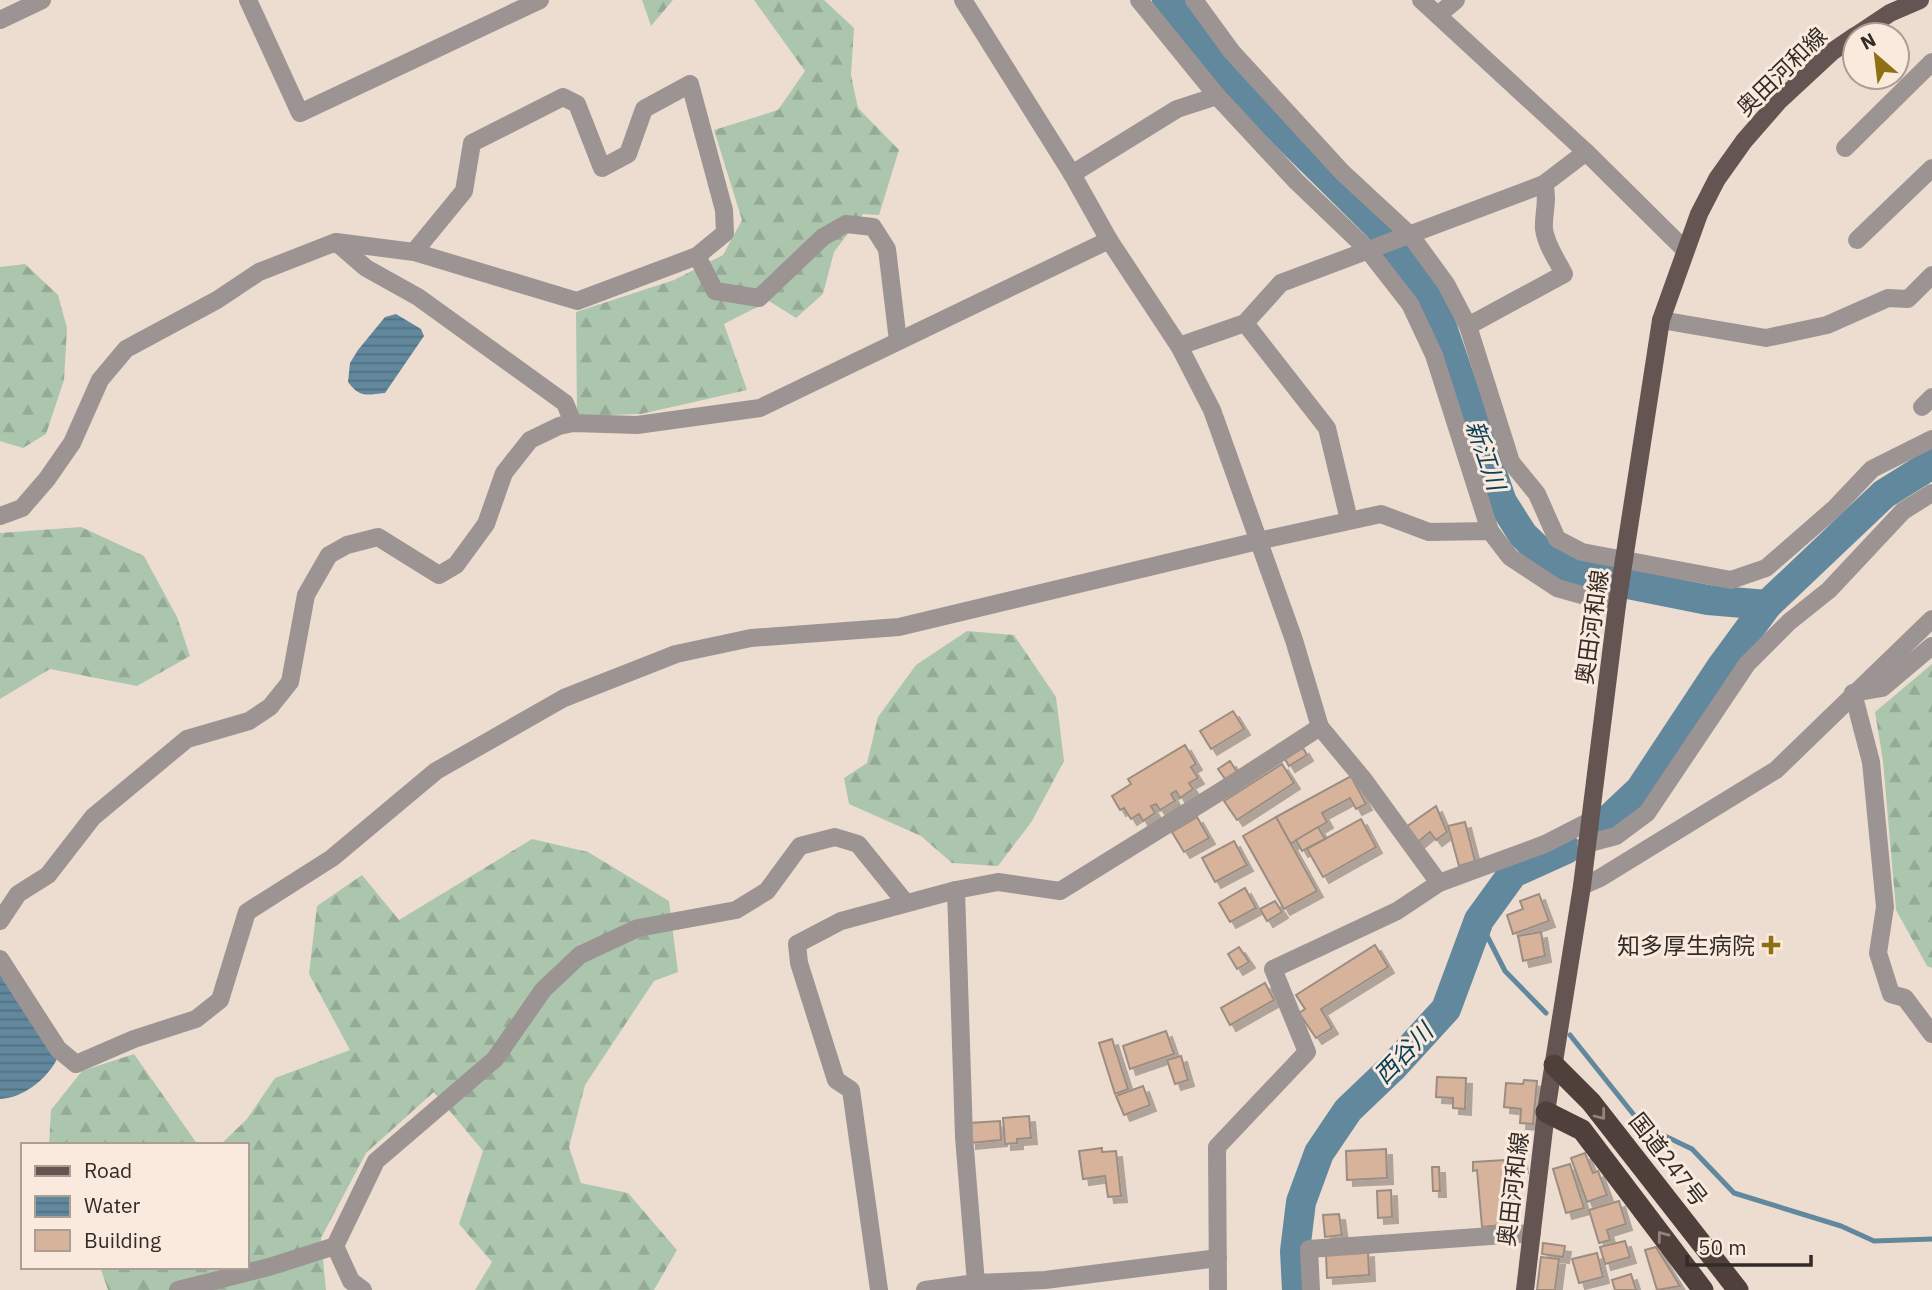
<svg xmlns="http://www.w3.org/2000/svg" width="1932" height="1290" font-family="'IBM Plex Sans','Noto Sans JP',sans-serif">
<defs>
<pattern id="forest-firs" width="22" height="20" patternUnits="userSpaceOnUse" patternTransform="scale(1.75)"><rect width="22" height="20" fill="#acc6ae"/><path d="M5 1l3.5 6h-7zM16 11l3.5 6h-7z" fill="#94aa96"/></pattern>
<pattern id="water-rules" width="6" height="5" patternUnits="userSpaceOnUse" patternTransform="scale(1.75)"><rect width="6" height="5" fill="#62889d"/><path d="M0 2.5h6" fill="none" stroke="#516f80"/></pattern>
<filter id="shadow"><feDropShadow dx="6" dy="6" stdDeviation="0" flood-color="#0004"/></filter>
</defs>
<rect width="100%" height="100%" fill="#edddd0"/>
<g fill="url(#forest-firs)">
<polygon points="642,0 673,0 651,26"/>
<polygon points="754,0 824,0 854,28 851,75 858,108 899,150 879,215 863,214 834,252 823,294 796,318 769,301 724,324 747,390 641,414 577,416 576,312 674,280 723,255 742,220 714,130 778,110 805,71"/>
<polygon points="25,264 58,295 67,328 64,380 46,434 23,448 0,441 0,267"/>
<polygon points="81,527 144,556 177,617 190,656 137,686 50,669 0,699 0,533"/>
<polygon points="967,631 1014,635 1056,697 1064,761 1032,821 998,866 952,863 921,836 849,804 844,778 867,763 878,717 916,665"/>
<polygon points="1932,664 1932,968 1927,966 1896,910 1883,761 1875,712"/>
<polygon points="532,839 588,852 669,901 678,972 654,981 585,1085 569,1147 581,1183 628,1193 677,1250 654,1290 475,1290 492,1262 459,1224 483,1151 434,1092 366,1153 321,1238 326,1290 108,1290 100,1267 247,1267 247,1145 220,1145 247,1119 275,1078 350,1050 309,974 317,906 362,875 399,920"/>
<polygon points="134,1054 198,1145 49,1145 51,1110 82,1071"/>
</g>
<g fill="url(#water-rules)">
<path d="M396,314L421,329L424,336L385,393C366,395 360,398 348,382L350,363L358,350L385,317Z"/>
<path d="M0,969L57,1059C47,1079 23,1098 0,1099Z"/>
</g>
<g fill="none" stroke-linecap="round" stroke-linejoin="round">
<g stroke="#62889d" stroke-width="5">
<polyline points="1479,920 1505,971 1546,1013"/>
<polyline points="1570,1035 1642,1125 1692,1149 1734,1193 1841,1226 1874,1241 1932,1239"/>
</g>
<g stroke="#62889d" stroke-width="30">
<polyline points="1167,0 1236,86 1378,226 1401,254 1432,298 1502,502 1523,535 1550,561 1603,579 1708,600 1767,605"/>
<polyline points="1605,823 1640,790 1720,669 1767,605 1884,494 1932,464"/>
<polyline points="1297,1290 1295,1251 1301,1202 1319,1153 1348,1110 1393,1067 1446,1009 1479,920 1513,873 1566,849"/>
</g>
</g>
<g fill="#d6b39a" stroke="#9c8d82" stroke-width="2" filter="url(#shadow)">
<polygon points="1233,711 1244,729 1211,749 1200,731"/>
<polygon points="1185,745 1196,764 1191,767 1198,778 1189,783 1193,789 1180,798 1176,791 1171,794 1175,801 1160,810 1156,804 1151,806 1155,813 1143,821 1139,814 1131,819 1124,808 1120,810 1112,796 1131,784 1128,779"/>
<polygon points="1303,748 1307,755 1289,766 1285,759"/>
<polygon points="1230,761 1237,772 1225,779 1218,769"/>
<polygon points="1282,764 1294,783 1237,820 1224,801"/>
<polygon points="1351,776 1366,804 1356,809 1350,798 1322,813 1327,822 1290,844 1276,817"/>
<polygon points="1436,806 1447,832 1436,840 1430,832 1418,842 1406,827"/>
<polygon points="1197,817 1209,838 1184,852 1172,832"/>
<polygon points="1276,817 1317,891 1284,909 1243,836"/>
<polygon points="1361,819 1376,847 1323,877 1307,849"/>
<polygon points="1465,822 1475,861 1459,866 1448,826"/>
<polygon points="1318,827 1325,839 1302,851 1296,840"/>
<polygon points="1234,841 1247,865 1215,882 1202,858"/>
<polygon points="1245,888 1256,908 1230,922 1219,903"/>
<polygon points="1539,894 1549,921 1513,934 1507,915 1523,909 1520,901"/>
<polygon points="1275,901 1282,912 1267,921 1260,909"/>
<polygon points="1541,932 1545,956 1523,961 1518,936"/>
<polygon points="1375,945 1388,967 1321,1009 1332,1028 1316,1038 1299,1013 1305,1009 1296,995"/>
<polygon points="1239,947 1249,962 1237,969 1228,954"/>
<polygon points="1265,983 1274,1000 1230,1025 1221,1008"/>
<polygon points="1166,1031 1174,1054 1130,1069 1123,1046"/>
<polygon points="1112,1039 1128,1089 1115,1094 1099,1043"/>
<polygon points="1181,1056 1188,1080 1175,1084 1167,1060"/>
<polygon points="1437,1077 1466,1078 1465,1109 1453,1108 1453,1098 1436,1097"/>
<polygon points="1524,1080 1537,1081 1533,1124 1520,1123 1521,1109 1504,1107 1506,1083 1523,1084"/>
<polygon points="1143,1086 1150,1105 1124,1115 1116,1096"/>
<polygon points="1029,1116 1031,1138 1017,1139 1017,1143 1005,1144 1003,1118"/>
<polygon points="1000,1121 1001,1140 970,1143 969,1123"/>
<polygon points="1102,1148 1102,1152 1116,1151 1121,1196 1108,1197 1105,1176 1083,1179 1079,1151"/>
<polygon points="1386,1149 1387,1178 1347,1180 1346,1151"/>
<polygon points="1585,1153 1593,1173 1598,1171 1607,1195 1587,1202 1571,1158"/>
<polygon points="1521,1159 1522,1167 1508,1168 1513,1224 1482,1227 1477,1170 1473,1171 1473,1162"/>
<polygon points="1570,1164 1584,1208 1566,1213 1553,1169"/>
<polygon points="1432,1167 1439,1167 1440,1191 1433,1191"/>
<polygon points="1391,1190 1392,1217 1378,1218 1377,1191"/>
<polygon points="1619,1201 1626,1224 1607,1230 1610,1240 1599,1243 1589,1210"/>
<polygon points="1339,1214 1342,1235 1325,1237 1323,1215"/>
<polygon points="1625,1241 1630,1257 1605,1264 1600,1247"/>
<polygon points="1543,1243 1565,1246 1563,1257 1542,1254"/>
<polygon points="1656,1247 1680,1286 1657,1290 1645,1250"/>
<polygon points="1368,1251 1369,1275 1327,1278 1326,1255"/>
<polygon points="1597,1253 1603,1277 1579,1283 1572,1259"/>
<polygon points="1541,1257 1559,1259 1555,1290 1537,1290"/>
<polygon points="1631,1274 1636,1290 1615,1290 1612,1280"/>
</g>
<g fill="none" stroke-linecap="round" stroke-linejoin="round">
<g stroke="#9c9492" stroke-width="18">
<polyline points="248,0 300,113 540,0"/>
<polyline points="963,0 1072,174 1109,240 1179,346 1212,410 1294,640 1320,727 1364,780 1439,883"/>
<polyline points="1139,0 1217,96 1296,181 1367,249 1410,304 1434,355 1490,531"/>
<polyline points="1194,0 1232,52 1342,172 1411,236 1446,284 1468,326 1511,462 1537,494 1557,539 1582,552 1731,580 1766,568 1835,508 1872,469 1932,439"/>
<polyline points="1421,0 1586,152 1685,250"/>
<polyline points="1438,15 1456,0"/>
<polyline points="0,20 42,0"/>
<polyline points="1845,148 1932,62"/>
<polyline points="1072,174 1177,109 1217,96"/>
<polyline points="1857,240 1932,168"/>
<polyline points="336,242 414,252 577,301 697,256 725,233 724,210 690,84 644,109 628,154 602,168 577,104 563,97 472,143 464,191 414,252"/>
<polyline points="697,256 715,291 759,298 823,237 846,224 873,227 887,249 898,341"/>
<polyline points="1661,320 1766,338 1827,325 1888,298 1908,299 1932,275"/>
<polyline points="1245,323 1327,428 1349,520"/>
<path d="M1468,326L1564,274C1557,260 1546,245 1544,229C1543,214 1549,199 1544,184"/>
<polyline points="1179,346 1245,323 1281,283 1544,184 1586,152"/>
<polyline points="1922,407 1932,397"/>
<polyline points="0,516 22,508 47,479 72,443 100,380 126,349 217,300 259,272 336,242 366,268 418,297 565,403 573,423"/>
<polyline points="1853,693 1871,762 1885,907 1878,953 1891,994 1905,998 1932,1034"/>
<polyline points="1853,693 1882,688 1932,646"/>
<polyline points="1586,844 1616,836 1647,813 1747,664 1789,622 1829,590 1903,511 1932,493"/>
<polyline points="1582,886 1600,878 1776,770 1932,619"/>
<polyline points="956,890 964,1137 976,1283"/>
<polyline points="0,921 18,894 48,875 93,817 187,739 249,721 270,707 290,682 306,595 329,555 347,545 378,537 439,575 456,565 486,524 504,473 530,440 559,426 573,423 637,425 760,408 1109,240"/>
<polyline points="0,959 58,1049 76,1064 134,1039 196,1019 220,1000 247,912 332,858 436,771 564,698 676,654 751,638 899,627 1258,541 1381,514 1429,532 1490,531 1510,557 1557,588 1617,605"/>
<polyline points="335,1246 351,1281 363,1290"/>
<polyline points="178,1290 269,1267 335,1246 376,1161 495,1059 543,990 580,955 638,928 736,910 767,891 800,846 835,837 858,844 905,902"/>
<polyline points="879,1290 851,1090 836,1080 799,963 797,944 841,921 956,890 998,882 1060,891 1226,788 1320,727"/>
<polyline points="925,1290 976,1283 1045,1280 1218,1258"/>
<polyline points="1218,1290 1217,1147 1307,1052 1273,969 1397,911 1439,883 1545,844 1588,822"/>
<polyline points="1311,1290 1309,1249 1532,1233"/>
</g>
<g stroke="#645552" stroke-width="18">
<polyline points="1857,35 1890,13 1920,0"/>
<polyline points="1525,1290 1546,1112 1582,886 1617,605 1661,320 1699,214 1717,179 1744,141 1778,102 1833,51 1855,36"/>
</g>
<g stroke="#50403c" stroke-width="21">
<polyline points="1554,1065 1591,1102 1738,1290"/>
<polyline points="1546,1112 1582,1130 1703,1290"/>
</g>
</g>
<defs><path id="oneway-chevron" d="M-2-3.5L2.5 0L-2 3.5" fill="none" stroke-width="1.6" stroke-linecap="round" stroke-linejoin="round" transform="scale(1.75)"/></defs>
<g stroke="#94847d">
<use href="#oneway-chevron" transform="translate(1601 1115) rotate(52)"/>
<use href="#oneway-chevron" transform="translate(1662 1236) rotate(-127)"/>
</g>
<path fill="#8d7013" stroke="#faeade" stroke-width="2.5" d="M1767.5 934.5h7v7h7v7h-7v7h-7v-7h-7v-7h7z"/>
<g text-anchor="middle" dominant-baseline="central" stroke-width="6" stroke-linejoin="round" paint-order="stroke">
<g font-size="23" fill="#322b27" stroke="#faeade">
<text transform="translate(1781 71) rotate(-44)">奥田河和線</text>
<text transform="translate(1591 627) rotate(-82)">奥田河和線</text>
<text transform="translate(1669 1159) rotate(52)">国道247号</text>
<text transform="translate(1512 1189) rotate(-83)">奥田河和線</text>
</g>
<g font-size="23" fill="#322b27" stroke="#faeade" text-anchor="end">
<text x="1755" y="945">知多厚生病院</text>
</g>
<g font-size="24" font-style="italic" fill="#094057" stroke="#faeade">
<text transform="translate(1486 455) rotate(71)">新江川</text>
<text transform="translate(1403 1053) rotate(-46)">西谷川</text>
</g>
</g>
<rect x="21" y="1143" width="228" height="126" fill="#faeade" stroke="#aa9e95" stroke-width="2"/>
<rect x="35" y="1166" width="35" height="10" fill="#645552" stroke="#aa9e95" stroke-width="2"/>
<text x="84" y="1178" font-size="21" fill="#322b27">Road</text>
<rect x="35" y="1196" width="35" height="21" fill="url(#water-rules)" stroke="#aa9e95" stroke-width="2"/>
<text x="84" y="1213" font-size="21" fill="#322b27">Water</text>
<rect x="35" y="1230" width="35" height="21" fill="#d6b39a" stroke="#aa9e95" stroke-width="2"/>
<text x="84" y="1248" font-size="21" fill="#322b27">Building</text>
<g transform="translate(1876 56) rotate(332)"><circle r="33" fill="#faeade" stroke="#aa9e95" stroke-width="2"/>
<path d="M0-5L12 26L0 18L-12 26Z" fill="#8d7013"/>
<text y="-10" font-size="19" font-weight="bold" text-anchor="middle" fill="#322b27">N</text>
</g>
<path d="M1687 1255v10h124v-10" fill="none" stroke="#322b27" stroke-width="3.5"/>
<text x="1698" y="1255" font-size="21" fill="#322b27" stroke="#faeade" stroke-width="5" paint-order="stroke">50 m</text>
</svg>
